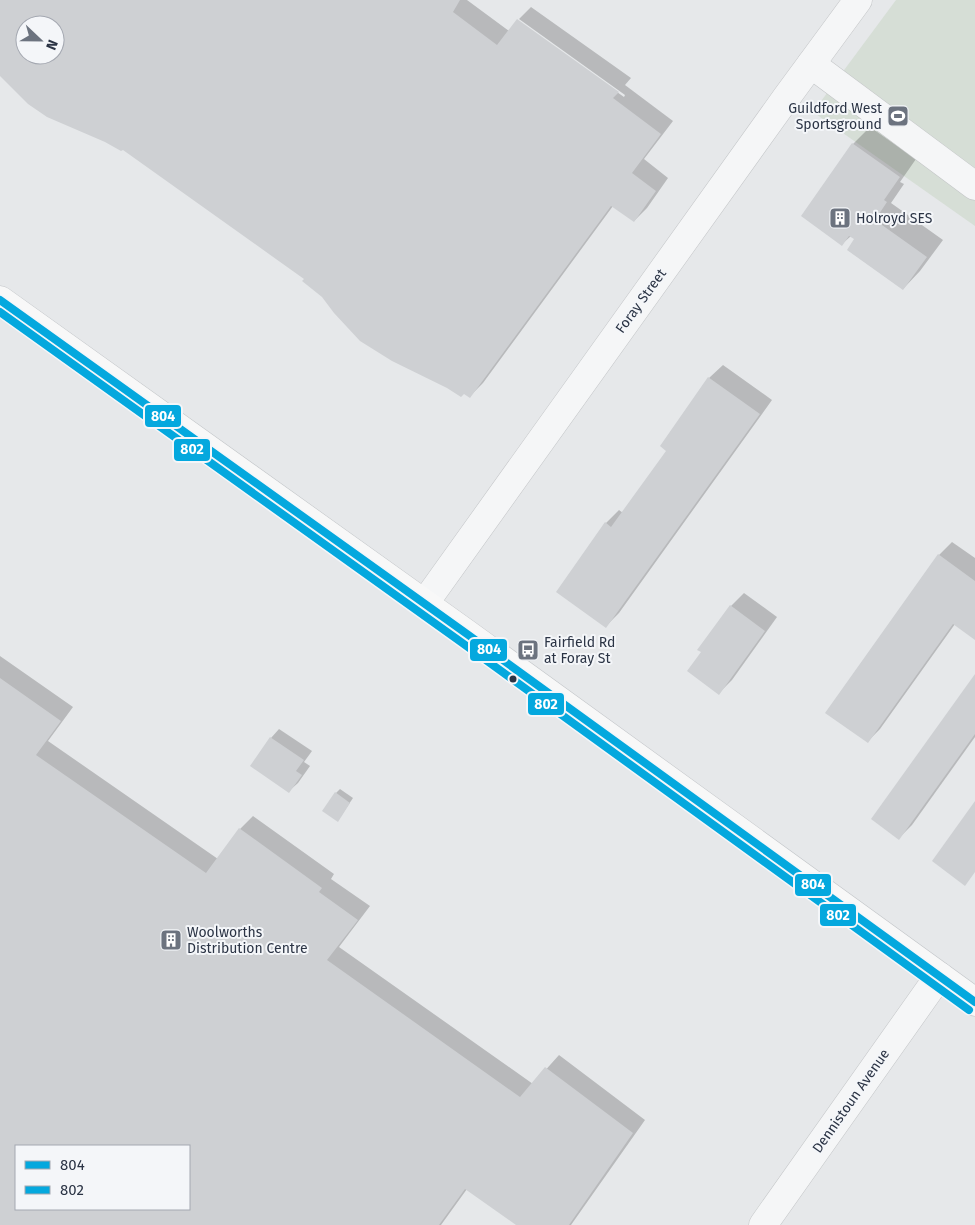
<svg xmlns="http://www.w3.org/2000/svg" width="975" height="1225" font-family="'Fira Sans',sans-serif">
<rect width="100%" height="100%" fill="#e6e8ea"/>
<polygon fill="#d6ded6" points="896,0 975,0 975,226 813,112"/>
<g fill="#0003" fill-rule="evenodd">
<path d="M0,0H467L509,31L518,22L624,97L625,95L519,19L531,7L631,78L625,85L673,121L644,159L668,178L647,208L634,221L613,206L483,383L470,396L122,148L0,75ZM25,25H55V55H25Z"/>
<polygon points="870,127 916,159 900,182 904,184 891,203 943,240 920,271 903,289 856,239 851,236 842,244 853,144"/>
<polygon points="723,365 772,400 619,613 606,626 606,523 619,510 623,513 668,450 709,378"/>
<polygon points="952,542 975,558 975,638 955,624 880,729 867,742 939,555"/>
<polygon points="744,593 777,617 732,680 719,693 731,606"/>
<path d="M0,656L73,707L48,741L218,859L240,829L253,816L334,874L331,879L370,906L339,947L533,1084L559,1055L645,1120L571,1225H518L467,1189L441,1225H0ZM16,1146H189V1209H16Z"/>
<polygon points="975,677 975,737 912,825 899,838"/>
<polygon points="279,729 312,751 304,762 310,766 298,783 289,791 271,738"/>
<polygon points="340,789 353,798 341,816 336,793"/>
</g>
<g fill="#ced0d3" fill-rule="evenodd">
<path d="M0,0H460L453,12L497,45L517,19L619,92L613,98L661,134L632,173L656,191L634,222L611,206L470,398L464,394L461,397L447,388L392,361L360,341L334,313L322,297L302,281L304,279L123,150L121,151L105,142L47,117L28,104L0,76ZM25,25H55V55H25Z"/>
<polygon points="852,143 900,177 884,200 887,202 875,220 927,257 903,290 847,250 854,239 849,236 842,246 801,216"/>
<polygon points="708,377 760,414 606,628 556,592 605,522 611,527 666,451 660,446"/>
<polygon points="938,554 975,581 975,640 953,624 868,743 825,713"/>
<polygon points="730,605 765,631 719,695 687,671 701,652 697,650"/>
<polygon points="975,674 975,734 899,840 871,819"/>
<path d="M0,678L61,721L36,755L206,873L239,828L322,888L319,892L358,920L327,960L520,1097L545,1067L633,1133L569,1225H516L465,1189L439,1225H0ZM16,1146H189V1209H16Z"/>
<polygon points="270,737 304,760 296,771 302,775 289,793 250,766"/>
<polygon points="335,792 350,803 338,822 322,811"/>
<polygon points="975,801 975,872 965,886 932,861"/>
</g>
<g fill="none" stroke-linecap="round" stroke-linejoin="round">
<g stroke="#c4c6c8" stroke-width="29">
<g id="minor">
<polyline points="811,64 975,186"/>
<polyline points="424,604 786,98 858,0"/>
<polyline points="763,1225 939,976"/>
</g>
</g>
<g stroke="#c2c5c8" stroke-width="29">
<polyline id="major" points="0,300 467,634 975,1002"/>
</g>
<use href="#minor" stroke="#f5f6f7" stroke-width="28"/>
<use href="#major" stroke="#f8f8f8" stroke-width="28"/>
<g stroke="#f4f6f9" stroke-width="11">
<polyline id="bus-1" points="0,300 467,634 975,1002"/>
</g>
<g stroke="#f4f6f9" stroke-width="11">
<polyline id="bus-2" points="0,312 461,642 969,1010"/>
</g>
<use href="#bus-1" stroke="#04a8de" stroke-width="8"/>
<use href="#bus-2" stroke="#04a8de" stroke-width="8"/>
</g>
<defs>
<g id="stadium-square" transform="scale(1.125)"><rect x="-9" y="-9" width="18" height="18" rx="4" fill="#6c737f" stroke="#f4f6f9"/><path d="M0-5a6.5 5 0 1 0 0 10a6.5 5 0 1 0 0-10ZM-3.5-1.8h7v3.6h-7Z" fill="#fff"/></g>
<g id="building-square" transform="scale(1.125)"><rect x="-9" y="-9" width="18" height="18" rx="4" fill="#6c737f" stroke="#f4f6f9"/><path d="M-4-6H4V6H1V3H-1V6H-4ZM-2.5-4.3h1.7v1.8h-1.7ZM.8-4.3h1.7v1.8H.8ZM-2.5-1h1.7V.8h-1.7ZM.8-1h1.7V.8H.8Z" fill="#fff"/></g>
<g id="bus-square" transform="scale(1.125)"><rect x="-9" y="-9" width="18" height="18" rx="4" fill="#6c737f" stroke="#f4f6f9"/><path d="M-5-6H5V4H4V6H2V4H-2V6H-4V4H-5ZM-3.5-4V0h7V-4ZM-3.5 1.2v1.5H-2V1.2ZM2 1.2v1.5H3.5V1.2Z" fill="#fff"/></g>
</defs>
<g fill-rule="evenodd">
<use href="#stadium-square" x="898" y="116"/>
<use href="#building-square" x="840" y="218"/>
<use href="#bus-square" x="528" y="650"/>
<use href="#building-square" x="171" y="940"/>
</g>
<circle fill="#2b3445" stroke="#f4f6f9" stroke-width="2" cx="513" cy="679" r="4.5"/>
<g text-anchor="middle" dominant-baseline="central" stroke-width="4" stroke-linejoin="round" paint-order="stroke">
<g font-size="14" fill="#2b3445" stroke="#f4f6f9" text-anchor="start">
<text x="882" y="108" text-anchor="end">Guildford West<tspan x="882" dy="16">Sportsground</tspan></text>
<text x="856" y="218">Holroyd SES</text>
<text x="544" y="642">Fairfield Rd<tspan x="544" dy="16">at Foray St</tspan></text>
<text x="187" y="932">Woolworths<tspan x="187" dy="16">Distribution Centre</tspan></text>
</g>
<g font-size="14" fill="#2b3445" stroke="#f4f6f9">
<text transform="translate(641 301) rotate(-54)">Foray Street</text>
<text transform="translate(851 1101) rotate(-55)">Dennistoun Avenue</text>
</g>
</g>
<g stroke="#f4f6f9" stroke-width="2">
<rect x="144" y="404" width="38" height="24" rx="5" fill="#04a8de"/>
<rect x="173" y="438" width="38" height="24" rx="5" fill="#04a8de"/>
<rect x="469" y="638" width="39" height="24" rx="5" fill="#04a8de"/>
<rect x="527" y="692" width="38" height="24" rx="5" fill="#04a8de"/>
<rect x="794" y="873" width="38" height="24" rx="5" fill="#04a8de"/>
<rect x="819" y="903" width="38" height="24" rx="5" fill="#04a8de"/>
</g>
<g font-size="14" text-anchor="middle" font-weight="bold" fill="#fff">
<text x="163" y="421">804</text>
<text x="192" y="454">802</text>
<text x="489" y="654">804</text>
<text x="546" y="709">802</text>
<text x="813" y="889">804</text>
<text x="838" y="920">802</text>
</g>
<rect x="15" y="1145" width="175" height="65" fill="#f4f6f9" stroke="#a4a8b1"/>
<rect x="25" y="1161" width="25" height="8" fill="#04a8de" stroke="#a4a8b1"/>
<text x="60" y="1170" font-size="15" fill="#2b3445">804</text>
<rect x="25" y="1186" width="25" height="8" fill="#04a8de" stroke="#a4a8b1"/>
<text x="60" y="1195" font-size="15" fill="#2b3445">802</text>
<g transform="translate(40 40) rotate(112)"><circle r="24" fill="#f4f6f9" stroke="#a4a8b1"/>
<path d="M0-4L9 19L0 12L-9 19Z" fill="#6c737f"/>
<text y="-8" font-size="14" font-weight="bold" text-anchor="middle" fill="#2b3445">N</text>
</g>
</svg>
